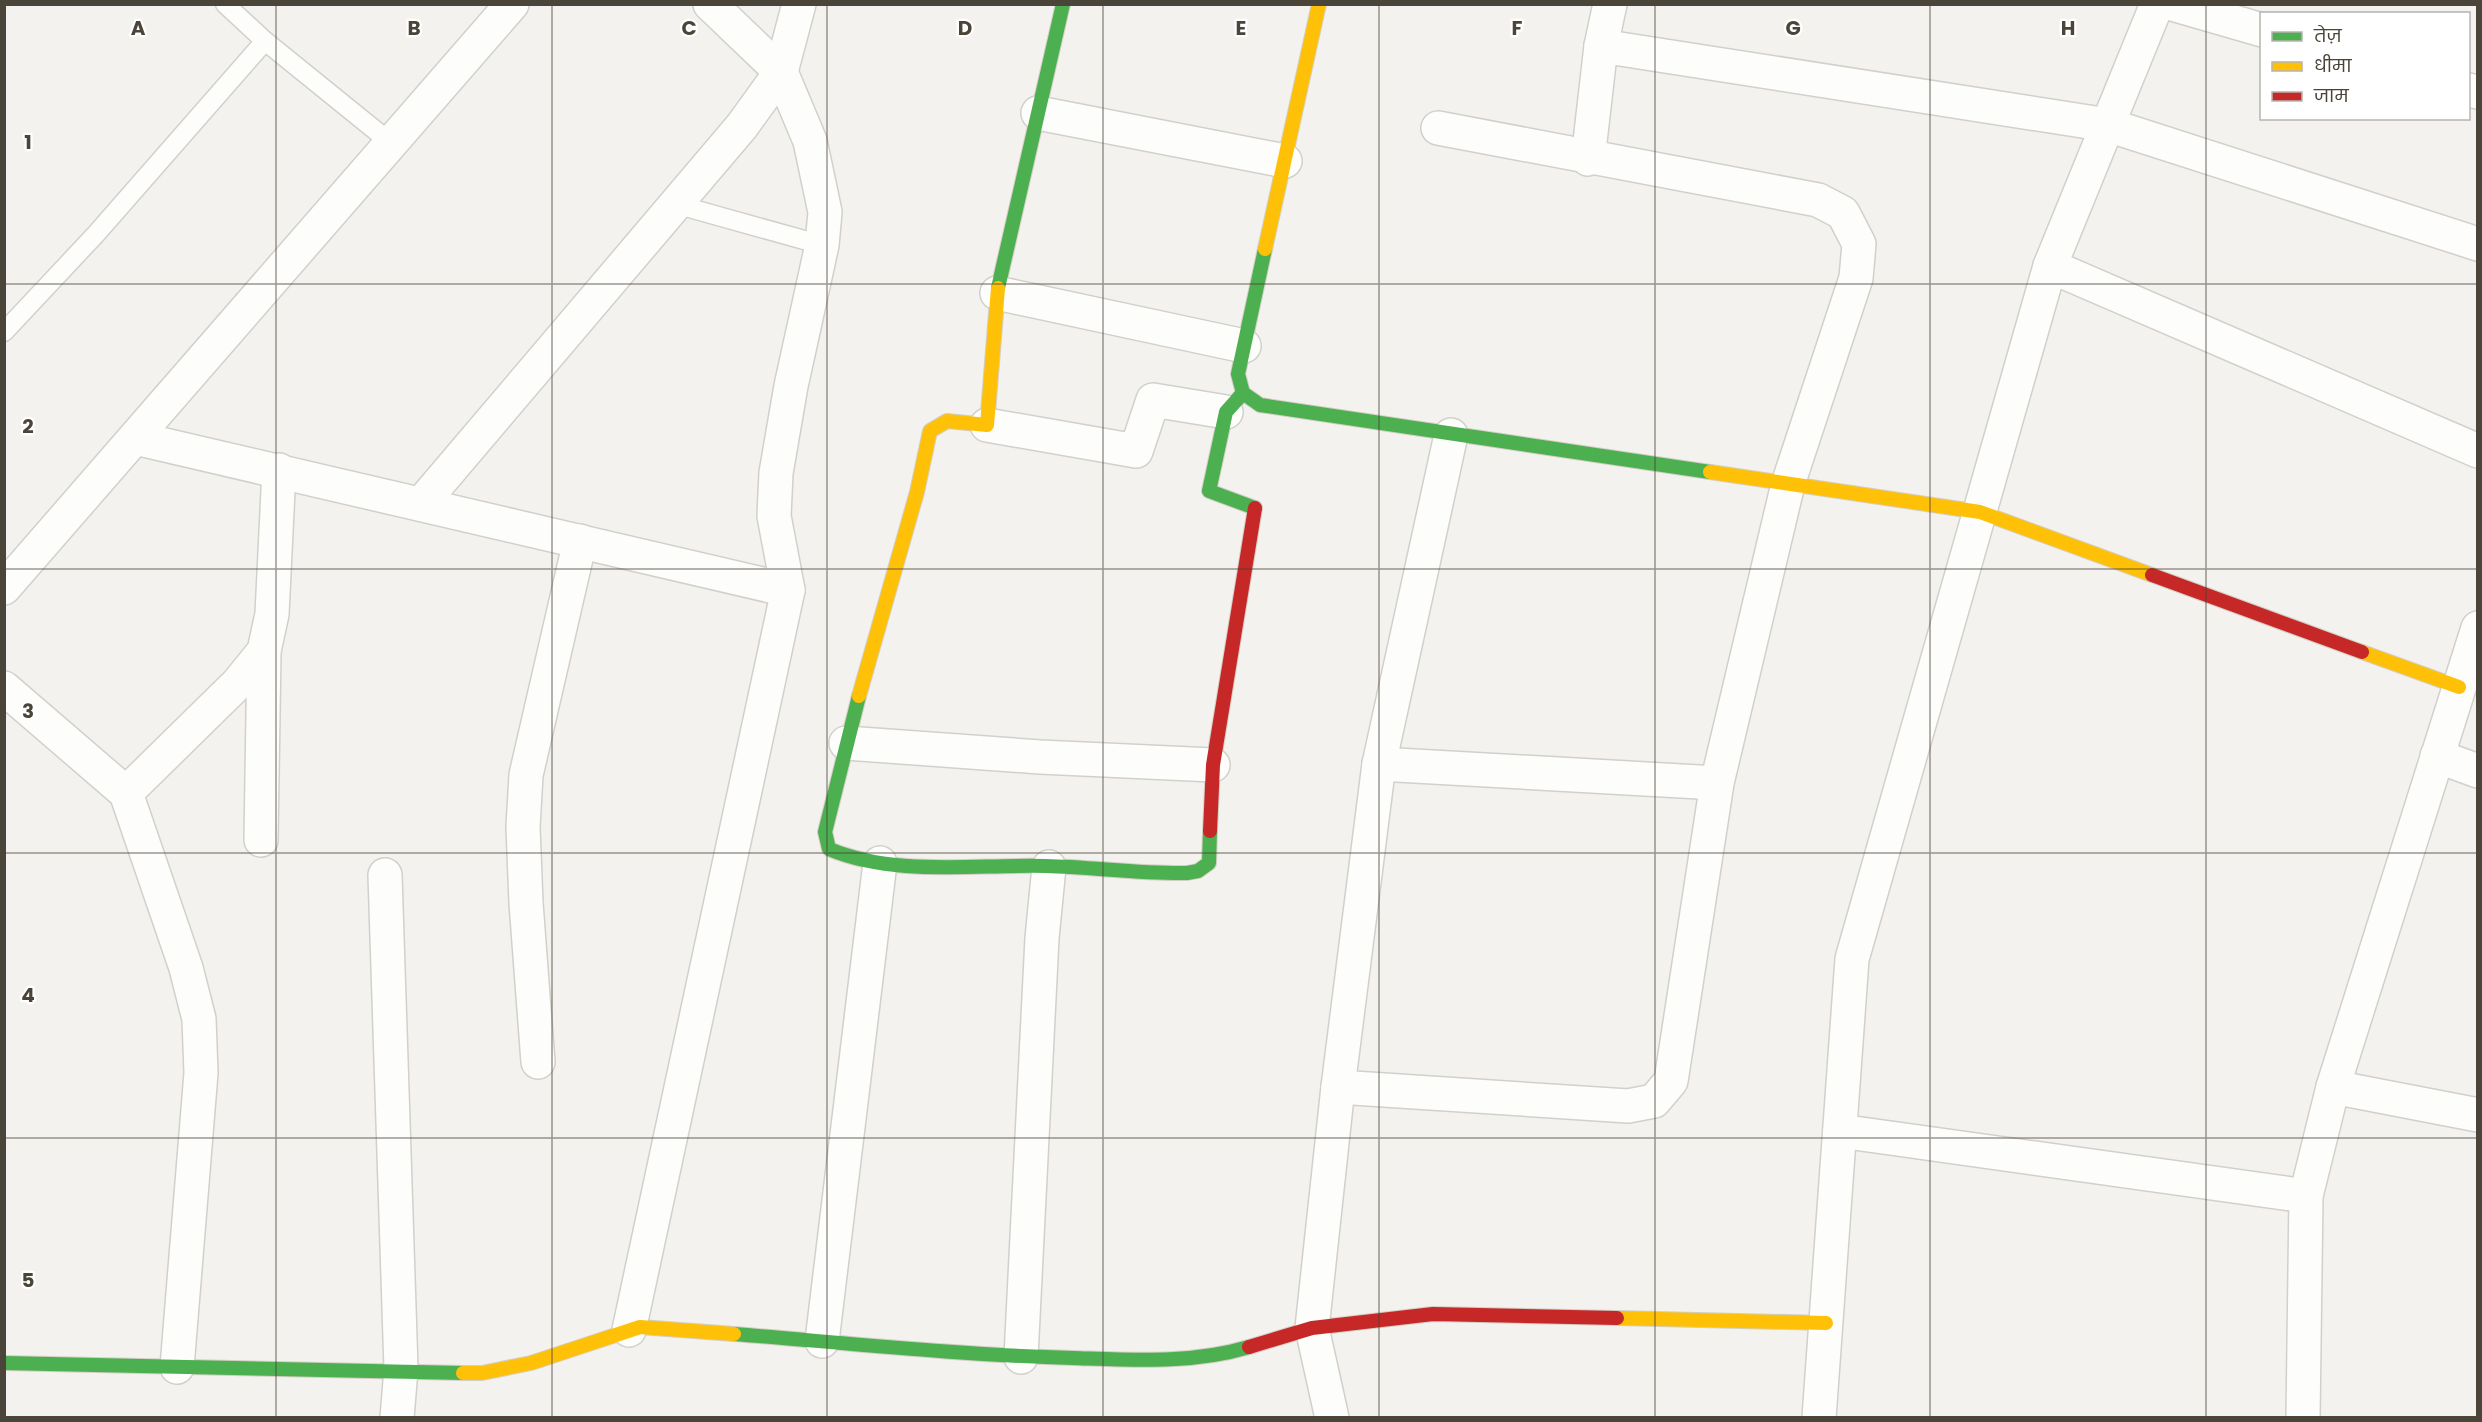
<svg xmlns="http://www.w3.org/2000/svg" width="2482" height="1422" font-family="Poppins,'Noto Sans Devanagari',sans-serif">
<rect width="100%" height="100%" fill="#f4f2ee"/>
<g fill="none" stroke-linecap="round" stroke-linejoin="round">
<g stroke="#d2d0cb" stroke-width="21">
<g id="lane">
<polyline points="225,4 265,41 391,143"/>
<polyline points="675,204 822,245"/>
<polyline points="4,332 96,234 265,41"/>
</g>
</g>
<g stroke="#d2d0cb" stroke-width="36">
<g id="street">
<polyline points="2172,4 2262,30"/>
<polyline points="1601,46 2108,125 2478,244"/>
<polyline points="2468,90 2478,92"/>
<polyline points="1038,113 1285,161"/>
<polyline points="1588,159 1601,46 1610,4"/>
<polyline points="2050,266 2478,451"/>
<polyline points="997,293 1244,346"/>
<polyline points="987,425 1136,451 1153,400 1226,412"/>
<polyline points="135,438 788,590"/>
<polyline points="421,504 742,126 781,72 799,4"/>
<polyline points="4,588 512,4"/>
<polyline points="4,688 126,793 186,968 199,1019 201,1073 177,1367"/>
<polyline points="846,743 1040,757 1213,765"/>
<polyline points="2437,756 2478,771"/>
<polyline points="1379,764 1717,783"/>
<polyline points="126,793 238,683 264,651 272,614 279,470"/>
<polyline points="261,840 264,651"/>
<polyline points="385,875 401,1369 397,1418"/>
<polyline points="538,1062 526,903 523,827 526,775 580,541"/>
<polyline points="1338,1087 1628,1106 1654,1101 1671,1081 1717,783 1788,484 1856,278 1859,244 1843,213 1818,200 1438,128"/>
<polyline points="2333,1087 2478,1115"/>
<polyline points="1840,1131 2306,1196"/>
<polyline points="629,1330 788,590 774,516 776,473 791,386 822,245 825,212 810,141 781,72 710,4"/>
<polyline points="822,1341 880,863"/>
<polyline points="1021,1357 1042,938 1049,867"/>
<polyline points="1332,1418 1312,1328 1338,1087 1379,764 1451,435"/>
<polyline points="1819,1418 1852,959 2050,266 2157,4"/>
<polyline points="2303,1418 2306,1196 2333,1087 2478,628"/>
</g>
</g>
<g stroke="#d3cfc5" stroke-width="16">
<g id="fast">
<polyline points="1265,249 1238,374 1243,393 1260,405 1710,472"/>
<polyline points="998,288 1063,4"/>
<polyline points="1243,393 1226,412 1209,491 1255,508"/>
<path d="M859,696L825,832L829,849C896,877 975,864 1046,866C1093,867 1140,874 1187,873L1198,871L1209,863L1210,831"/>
<path d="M734,1334C847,1343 960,1355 1073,1358C1133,1360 1192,1364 1249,1347"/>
<polyline points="4,1363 463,1373"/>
</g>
</g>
<g stroke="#d3cfc5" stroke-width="16">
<g id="slow">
<polyline points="1265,249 1319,4"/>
<polyline points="1710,472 1980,512 2152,575"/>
<polyline points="2362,652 2459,687"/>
<polyline points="859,696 917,492 930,431 947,421 987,425 998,288"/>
<polyline points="1617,1318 1826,1323"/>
<polyline points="463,1373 482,1373 531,1363 640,1327 734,1334"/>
</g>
</g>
<g stroke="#d3cfc5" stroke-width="16">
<g id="jam">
<polyline points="2152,575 2362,652"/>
<polyline points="1210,831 1213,765 1255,508"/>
<polyline points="1249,1347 1312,1328 1433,1314 1617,1318"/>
</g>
</g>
<use href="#lane" stroke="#fdfdfc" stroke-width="18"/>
<use href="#street" stroke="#fdfdfc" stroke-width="33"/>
<use href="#fast" stroke="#4caf50" stroke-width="14"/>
<use href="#slow" stroke="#ffc107" stroke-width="14"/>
<use href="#jam" stroke="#c62828" stroke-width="14"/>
</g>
<path fill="none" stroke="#4b4439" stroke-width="1.5" stroke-opacity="0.55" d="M276,4V1418M552,4V1418M827,4V1418M1103,4V1418M1379,4V1418M1655,4V1418M1930,4V1418M2206,4V1418M4,284H2478M4,569H2478M4,853H2478M4,1138H2478"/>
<g font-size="20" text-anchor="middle" font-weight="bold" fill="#4b4439" stroke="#fff" stroke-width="4.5" stroke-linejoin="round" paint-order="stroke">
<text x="138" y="35">A</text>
<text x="414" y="35">B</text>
<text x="689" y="35">C</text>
<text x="965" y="35">D</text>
<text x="1241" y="35">E</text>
<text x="1517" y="35">F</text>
<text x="1793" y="35">G</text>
<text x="2068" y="35">H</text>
<text x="28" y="149">1</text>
<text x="28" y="433">2</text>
<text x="28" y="718">3</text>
<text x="28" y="1002">4</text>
<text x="28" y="1287">5</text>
</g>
<rect width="2482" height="1422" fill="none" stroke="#4b4439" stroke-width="12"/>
<rect x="2260" y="12" width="210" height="108" fill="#ffffff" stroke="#b7b4b0" stroke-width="1.5"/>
<rect x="2272" y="32" width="30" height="9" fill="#4caf50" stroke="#b7b4b0" stroke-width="1.5"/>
<text x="2314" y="42" font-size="18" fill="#4b4439">तेज़</text>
<rect x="2272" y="62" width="30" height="9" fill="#ffc107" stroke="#b7b4b0" stroke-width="1.5"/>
<text x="2314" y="72" font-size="18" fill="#4b4439">धीमा</text>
<rect x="2272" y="92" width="30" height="9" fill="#c62828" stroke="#b7b4b0" stroke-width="1.5"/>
<text x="2314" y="102" font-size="18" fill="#4b4439">जाम</text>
</svg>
